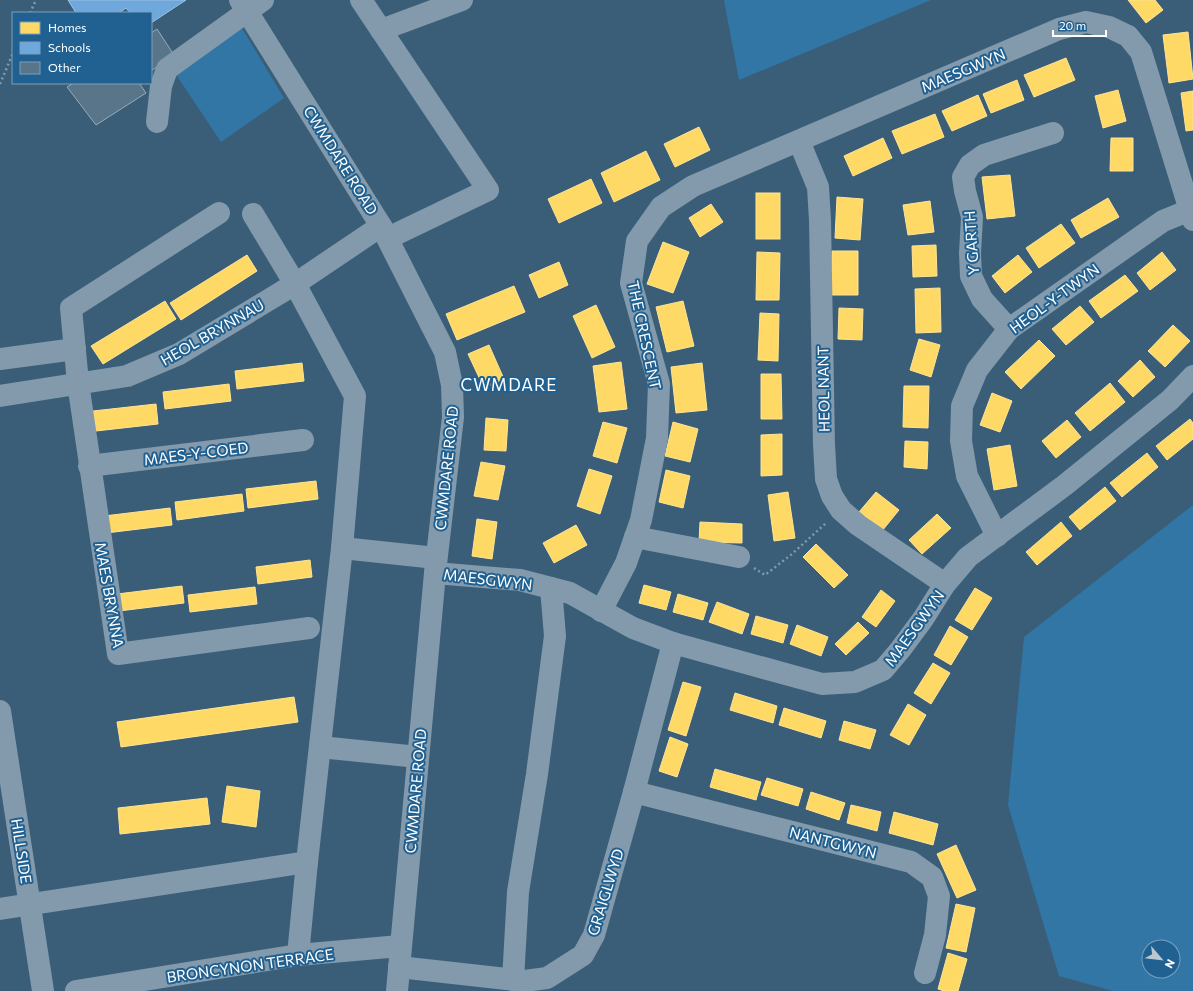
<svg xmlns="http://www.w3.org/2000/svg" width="1193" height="991" font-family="Commissioner,sans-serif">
<rect width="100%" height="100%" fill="#3a5e78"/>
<g fill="#3276a6" fill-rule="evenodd">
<polygon points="724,0 931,0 739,80"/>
<polygon points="240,25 284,98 221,142 175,73"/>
<path d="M1193,505V991H1113L1059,976L1008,805L1024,637ZM1149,947H1173V971H1149Z"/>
</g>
<g fill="#ffd966" stroke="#ffe494">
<polygon points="1128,0 1155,0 1163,10 1146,23"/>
<polygon points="1188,32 1193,79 1169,83 1163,35"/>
<polygon points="1066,58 1075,80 1034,97 1024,75"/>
<polygon points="1017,80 1024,100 991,113 983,94"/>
<polygon points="1118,90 1126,121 1103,128 1095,96"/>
<polygon points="1193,91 1193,130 1186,131 1181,93"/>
<polygon points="978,95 987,116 952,131 942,111"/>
<polygon points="935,114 944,137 902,154 892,131"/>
<polygon points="699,127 710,150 675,167 664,144"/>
<polygon points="883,138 892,158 853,176 844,156"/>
<polygon points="1111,138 1133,138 1133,171 1110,171"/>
<polygon points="646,151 660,180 614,202 601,173"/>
<polygon points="1010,175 1015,216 987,219 982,177"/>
<polygon points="591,179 602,203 559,223 548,199"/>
<rect x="756" y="193" width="24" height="46"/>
<polygon points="837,197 863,199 860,240 835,238"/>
<polygon points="1108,198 1119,217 1081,238 1071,220"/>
<polygon points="930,201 934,232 908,235 903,205"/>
<polygon points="711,204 723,222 700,237 689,218"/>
<polygon points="1061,224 1075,243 1039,268 1026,248"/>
<polygon points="663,242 689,252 673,293 647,284"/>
<polygon points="936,245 937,276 913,277 912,246"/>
<polygon points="832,251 858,251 858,295 831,295"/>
<polygon points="757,252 780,253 779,300 756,300"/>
<polygon points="1162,252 1176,270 1150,290 1137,273"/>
<polygon points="247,255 257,271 181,320 170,303"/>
<polygon points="1018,255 1032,272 1005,293 992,276"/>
<polygon points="559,262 568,285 539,298 529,275"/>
<polygon points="1125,275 1138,291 1101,318 1089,301"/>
<polygon points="514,286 525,312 457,340 446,314"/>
<polygon points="940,288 941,332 916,333 915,289"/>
<polygon points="165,301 176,319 103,364 91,346"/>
<polygon points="683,301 694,346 667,352 656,307"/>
<polygon points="596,305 615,347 592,358 573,316"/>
<polygon points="1080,306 1094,322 1066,345 1052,329"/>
<polygon points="839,308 863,309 862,340 838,339"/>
<polygon points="760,313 779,314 778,361 758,360"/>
<polygon points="1173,325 1190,341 1165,367 1148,351"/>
<polygon points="919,339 940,345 931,377 910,370"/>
<polygon points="1039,340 1055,356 1021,389 1005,372"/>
<polygon points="489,345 504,379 484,388 468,354"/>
<polygon points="1140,360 1155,377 1133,397 1118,381"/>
<polygon points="621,362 627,409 599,412 593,366"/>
<polygon points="302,363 304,381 237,389 235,371"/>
<polygon points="702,363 707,410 676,413 671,367"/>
<polygon points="761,374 781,374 782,419 761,419"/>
<polygon points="1110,383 1125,402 1090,431 1075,413"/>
<polygon points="229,384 231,401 165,409 163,392"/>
<polygon points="904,386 929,386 928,428 903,427"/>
<polygon points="992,393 1012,401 1000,432 980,425"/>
<polygon points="156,404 158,424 96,431 93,411"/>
<polygon points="486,418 508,420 506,451 484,450"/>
<polygon points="1190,419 1193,423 1193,439 1167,460 1156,446"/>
<polygon points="1067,420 1081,437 1056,458 1042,441"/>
<polygon points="603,422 627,428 617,463 593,456"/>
<polygon points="673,422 698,429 690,462 665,456"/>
<polygon points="782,434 782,475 761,476 761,435"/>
<polygon points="905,441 928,442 927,469 904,467"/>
<polygon points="1010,445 1017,486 994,490 987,449"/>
<polygon points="1147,453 1158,467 1122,497 1110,483"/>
<polygon points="481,462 505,466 498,500 474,496"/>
<polygon points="589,469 612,476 600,514 577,506"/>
<polygon points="666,470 690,476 683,508 659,502"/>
<polygon points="316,481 318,499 248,508 246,489"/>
<polygon points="1105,487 1116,501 1080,530 1069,517"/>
<polygon points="788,492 795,538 774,541 768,495"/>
<polygon points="876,492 899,510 882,531 859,512"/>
<polygon points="242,494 244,511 177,520 175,502"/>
<polygon points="170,508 172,525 106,533 104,516"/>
<polygon points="937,514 951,528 922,554 909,540"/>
<polygon points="477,519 497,522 492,559 472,556"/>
<polygon points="700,522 742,524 742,543 699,542"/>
<polygon points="1061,522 1072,536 1037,565 1026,552"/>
<polygon points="576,525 587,545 554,563 543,543"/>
<polygon points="816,544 848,575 834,588 803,557"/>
<polygon points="310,560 312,577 258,584 256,567"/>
<polygon points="644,585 671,592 666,610 639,603"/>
<polygon points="182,586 184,603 119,611 117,594"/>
<polygon points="255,587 257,604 190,612 188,595"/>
<polygon points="975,588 992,598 972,630 955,620"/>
<polygon points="881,590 895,601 876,627 862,617"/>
<polygon points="678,594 708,603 703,620 673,612"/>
<polygon points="717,602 749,614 742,634 709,622"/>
<polygon points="756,616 788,625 783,643 751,634"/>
<polygon points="858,622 869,633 846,655 835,644"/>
<polygon points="797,625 828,637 821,656 790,644"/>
<polygon points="950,626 968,637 951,665 934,655"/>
<polygon points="933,663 950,673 931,704 914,693"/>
<polygon points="683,682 701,687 686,736 668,730"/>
<polygon points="735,693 777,706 773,723 730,710"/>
<polygon points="294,697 298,722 121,747 117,722"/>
<polygon points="908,704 926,715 909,745 890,735"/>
<polygon points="784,708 826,721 821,738 779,725"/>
<polygon points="844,721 876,730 870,749 839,740"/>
<polygon points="670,737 688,744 677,777 659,771"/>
<polygon points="715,769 761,782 756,800 710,787"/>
<polygon points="767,778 803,789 798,806 761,795"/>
<polygon points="227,786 260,791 256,827 222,822"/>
<polygon points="811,792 845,803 839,820 806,809"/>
<polygon points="207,798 210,824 120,834 118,808"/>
<polygon points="851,805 881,812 877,831 847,823"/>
<polygon points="894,812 938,824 933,845 889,833"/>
<polygon points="956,845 976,890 957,898 937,854"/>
<polygon points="956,904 975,908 966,952 946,948"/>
<polygon points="948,953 967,959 958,991 944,991 938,989"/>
</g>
<polygon fill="#6fa8dc" stroke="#9ac2e6" points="68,0 186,0 151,23 151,13 130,13 126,8 119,13 76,13"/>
<g fill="#587589" stroke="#97abb9">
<polygon points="157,29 174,55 151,71 151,33"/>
<polygon points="74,83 139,83 146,93 96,125 67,87"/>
</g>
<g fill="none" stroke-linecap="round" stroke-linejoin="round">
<g stroke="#829aab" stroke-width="2.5" stroke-dasharray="2 3" stroke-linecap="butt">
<polyline points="30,13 36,0"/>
<polyline points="0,84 13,53"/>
<polyline points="754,568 765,575 792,554 826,523"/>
</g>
<g stroke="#829aab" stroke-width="22">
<polyline points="240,0 381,226 445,352 452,385 453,417 435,573 397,991"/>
<polyline points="361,0 381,30 462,0"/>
<polyline points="381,30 488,190 388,238"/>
<polyline points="157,122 161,86 167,69 263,0"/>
<polyline points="799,141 818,187 820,220 824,445 826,479 832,496 841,510 858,525 945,584"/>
<polyline points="219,213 71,308 78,383 118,654 309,628"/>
<polyline points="253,214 295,284 355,396 342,548 307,862 298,955"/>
<polyline points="1009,329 982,299 971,276 970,253 972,217 965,191 963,177 970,165 984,155 1053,133"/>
<polyline points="0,359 75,349"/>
<polyline points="0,396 127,376 179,354 295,284 381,226"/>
<polyline points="89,466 303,440"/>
<polyline points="997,536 967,476 961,441 962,406 977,370 1009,329 1163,221 1190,210"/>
<polyline points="635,537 739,557"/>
<polyline points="342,548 436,558"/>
<polyline points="435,573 520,580 570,593 633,628 673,643 822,684 855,682 883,670 900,650 923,619 945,584 968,557 1065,485 1170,400 1193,376"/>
<polyline points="601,611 626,563 641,520 657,438 659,384 631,283 637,241 661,207 693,186 1059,29 1086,22 1109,27 1128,36 1141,52 1193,220"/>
<polyline points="0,711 43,991"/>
<polyline points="320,747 418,757"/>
<polyline points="634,792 911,862 932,877 939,896 935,935 925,973"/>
<polyline points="0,909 307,862"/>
<polyline points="399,967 525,981 547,978 583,955 594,935 634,792 673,643"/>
<polyline points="513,980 518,892 537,774 555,636 551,588"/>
<polyline points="76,991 298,955 400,946"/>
</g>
</g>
<g text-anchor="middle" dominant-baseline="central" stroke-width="4" stroke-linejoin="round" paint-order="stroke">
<g font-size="15" fill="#fff" stroke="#216191">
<text transform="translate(963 70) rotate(-23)">MAESGWYN</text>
<text transform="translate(341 160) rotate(58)">CWMDARE ROAD</text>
<text transform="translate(971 243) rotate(-94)">Y GARTH</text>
<text transform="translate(1054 298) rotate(-36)">HEOL-Y-TWYN</text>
<text transform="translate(212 332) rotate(-30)">HEOL BRYNNAU</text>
<text transform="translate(645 335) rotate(78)">THE CRESCENT</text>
<text transform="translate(823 389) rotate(-91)">HEOL NANT</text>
<text transform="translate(196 453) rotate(-7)">MAES-Y-COED</text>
<text transform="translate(446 468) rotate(-84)">CWMDARE ROAD</text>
<text transform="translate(488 579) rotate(7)">MAESGWYN</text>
<text transform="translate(110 595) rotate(80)">MAES BRYNNA</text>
<text transform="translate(914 628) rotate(-54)">MAESGWYN</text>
<text transform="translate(415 791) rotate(-85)">CWMDARE ROAD</text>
<text transform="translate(833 842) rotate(14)">NANTGWYN</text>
<text transform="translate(22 851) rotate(81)">HILLSIDE</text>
<text transform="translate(605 892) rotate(-73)">GRAIGLWYD</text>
<text transform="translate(250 965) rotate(-8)">BRONCYNON TERRACE</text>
</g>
<g font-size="17" letter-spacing="1" fill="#fff" stroke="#216191">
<text x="509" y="384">CWMDARE</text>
</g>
</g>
<rect x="12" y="12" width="140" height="72" fill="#216191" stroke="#7aa0bd"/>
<rect x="20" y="22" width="20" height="12" fill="#ffd966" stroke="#7aa0bd"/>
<text x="48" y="32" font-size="12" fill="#ffffff">Homes</text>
<rect x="20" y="42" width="20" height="12" fill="#6fa8dc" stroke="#7aa0bd"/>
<text x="48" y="52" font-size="12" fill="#ffffff">Schools</text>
<rect x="20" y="62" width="20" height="12" fill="#587589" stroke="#7aa0bd"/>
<text x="48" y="72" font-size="12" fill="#ffffff">Other</text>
<g transform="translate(1161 959) rotate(118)"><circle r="19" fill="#216191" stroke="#7aa0bd"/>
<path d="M0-3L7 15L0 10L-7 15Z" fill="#bac7d0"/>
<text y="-6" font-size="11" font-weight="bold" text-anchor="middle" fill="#ffffff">N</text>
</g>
<path d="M1053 30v6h53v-6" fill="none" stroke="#ffffff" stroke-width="2"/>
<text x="1059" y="30" font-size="12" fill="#ffffff" stroke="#216191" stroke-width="3" paint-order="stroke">20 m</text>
</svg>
